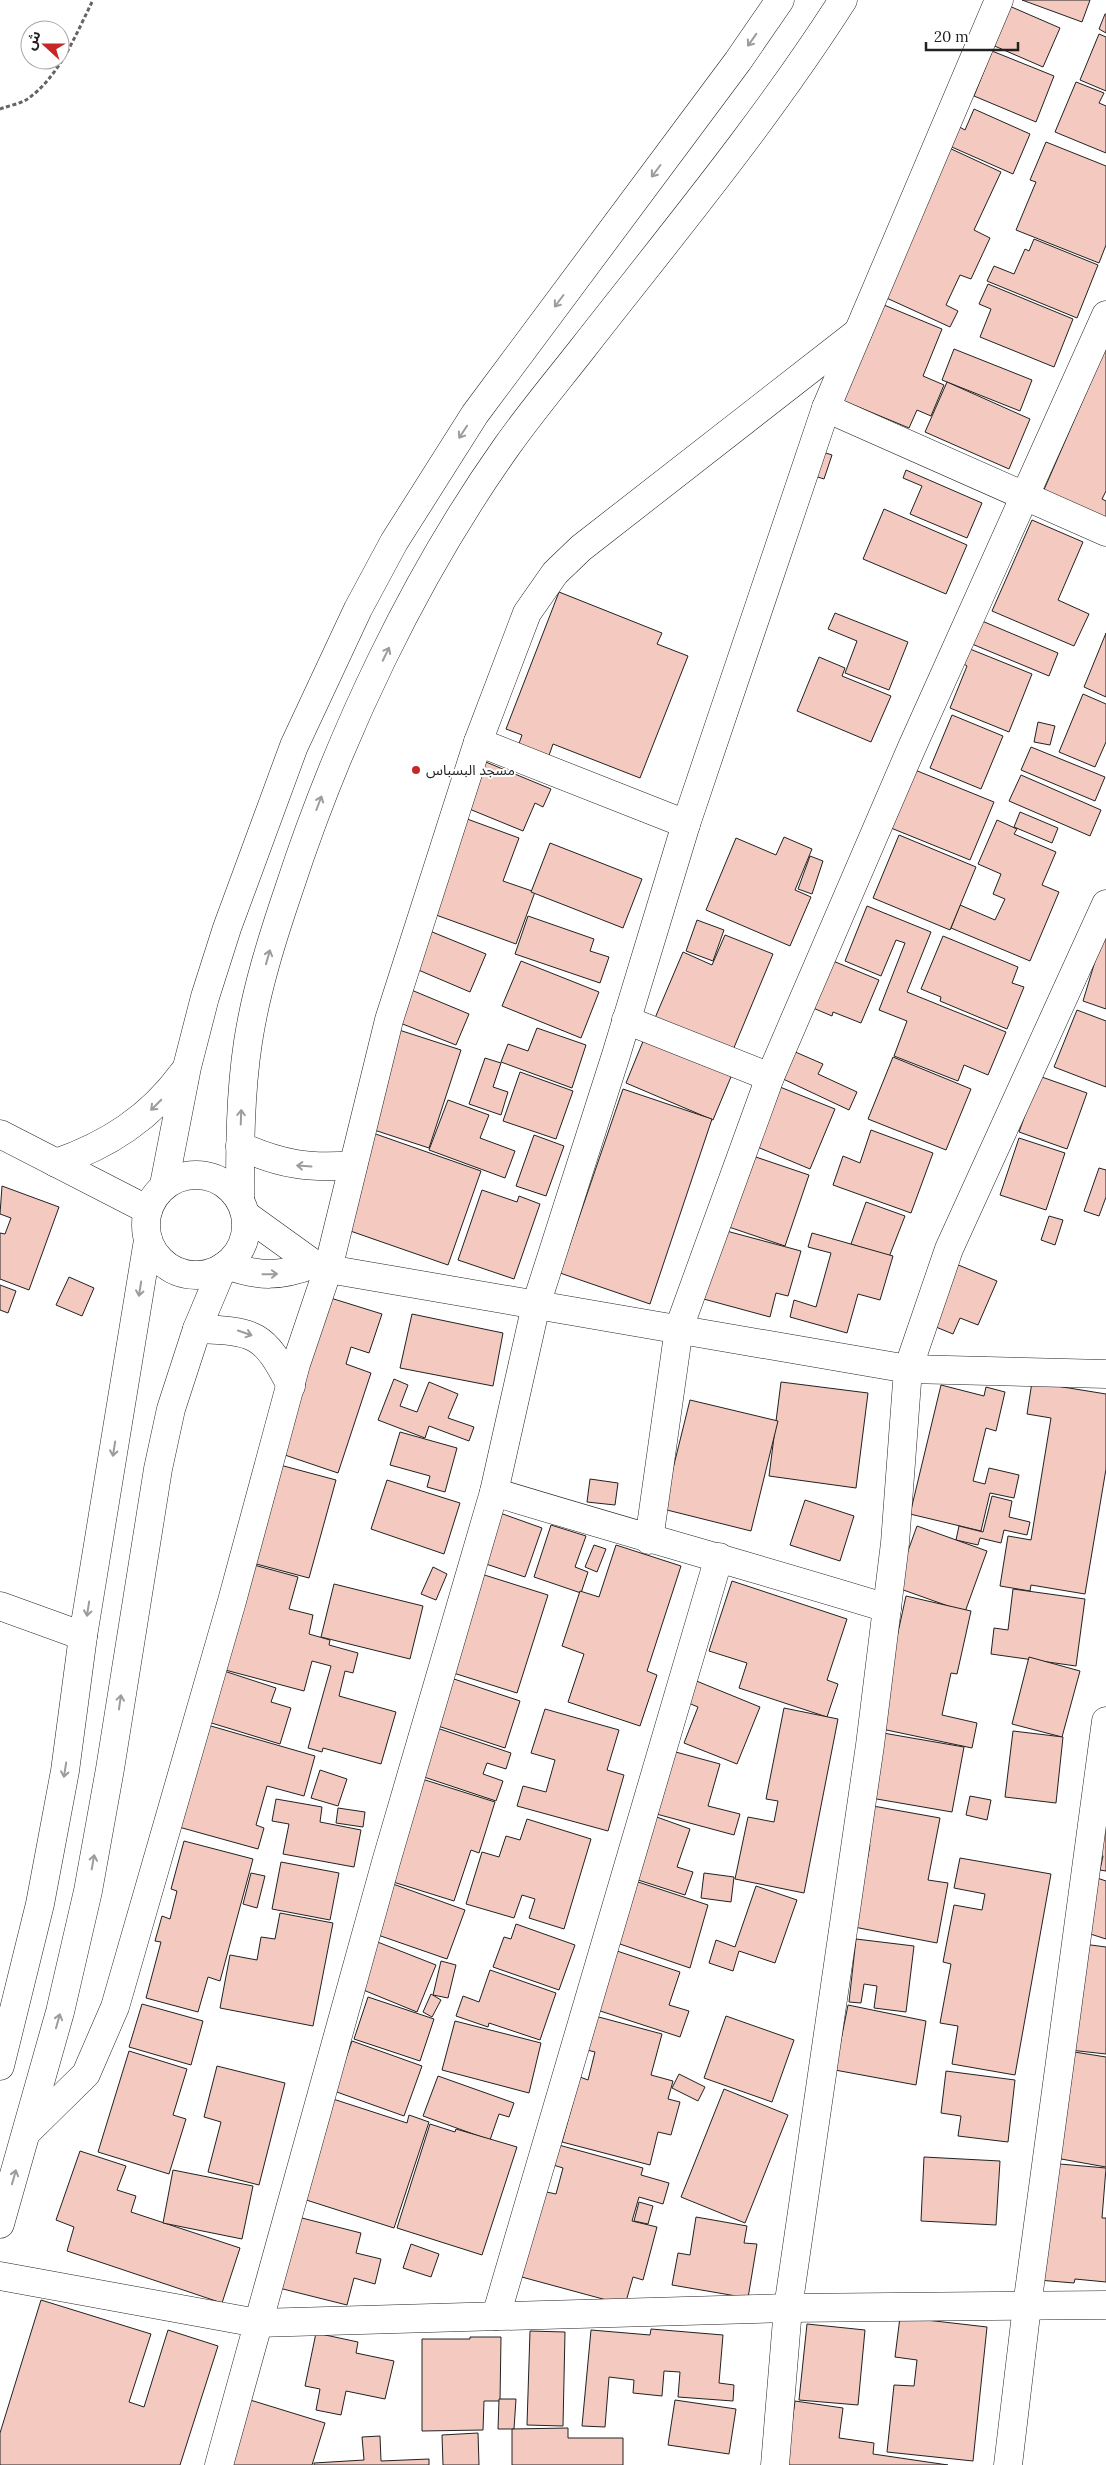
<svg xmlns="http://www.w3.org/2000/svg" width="1106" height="2465" font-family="Lora,'Noto Sans Arabic',serif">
<rect width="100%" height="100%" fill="#fff"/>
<g fill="#f3c9c0" stroke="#222">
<polygon points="1022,0 1090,0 1082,22"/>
<polygon points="1007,5 1060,28 1043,67 990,44"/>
<polygon points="1105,14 1106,14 1106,33 1099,29"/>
<polygon points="1099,34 1106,37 1106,91 1080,80"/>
<polygon points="992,51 1054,76 1036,122 974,96"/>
<polygon points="1076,82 1104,93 1099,103 1106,106 1106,153 1055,132"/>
<polygon points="974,109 1030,134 1013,174 945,144 954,124 965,130"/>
<polygon points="1046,142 1106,166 1106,245 1099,263 1016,230 1036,182 1030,180"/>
<polygon points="947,147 1001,172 974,230 990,238 971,279 960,275 946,305 958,311 950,327 880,295"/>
<polygon points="1034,239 1098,265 1077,318 987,281 994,266 1014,274 1025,249 1029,251"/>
<polygon points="988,284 1073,319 1054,367 980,337 991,309 979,304"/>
<polygon points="872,300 942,329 923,376 944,385 931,416 917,410 909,428 832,396"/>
<polygon points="1106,347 1106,491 1102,499 1106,501 1106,519 1043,492"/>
<polygon points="954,349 1032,380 1020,411 942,380"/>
<polygon points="947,382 1030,419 1009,469 925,432"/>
<polygon points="810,448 832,455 824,479 802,472"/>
<polygon points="906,470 982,503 967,538 910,514 922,486 903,478"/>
<polygon points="884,509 967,545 946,594 863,559"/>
<polygon points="1032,520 1083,542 1058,600 1089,614 1074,646 992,611"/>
<polygon points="559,592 662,633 657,644 688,656 640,778 553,744 546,764 516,752 522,735 506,729"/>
<polygon points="835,613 908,642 889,690 845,673 857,641 828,629"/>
<polygon points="982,621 1058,653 1049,676 972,644"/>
<polygon points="1106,633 1106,697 1084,687"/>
<polygon points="970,649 1032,674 1009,732 950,708 967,666 964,664"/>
<polygon points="819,657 845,668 842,676 891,696 871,742 797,711"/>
<polygon points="1083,694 1106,704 1106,742 1095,767 1059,752"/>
<polygon points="952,715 1003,736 981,789 930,768"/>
<polygon points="1038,722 1055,726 1050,745 1034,742"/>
<polygon points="1031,747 1105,777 1095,801 1021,770"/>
<polygon points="481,760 551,789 543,807 535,803 523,831 462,806"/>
<polygon points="915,770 994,802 970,860 891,828"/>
<polygon points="1021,775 1101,810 1090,836 1009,801"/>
<polygon points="1020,812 1058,828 1052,843 1014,827"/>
<polygon points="459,816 519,838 503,881 535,892 516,944 425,911"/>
<polygon points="997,820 1017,829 1014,834 1056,852 1042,885 1059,892 1030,961 951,928 960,905 995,920 1005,899 993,894 1001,874 978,864"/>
<polygon points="899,835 976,867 950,930 873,898"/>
<polygon points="784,837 812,849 795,890 811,897 790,946 706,910 736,838 776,855"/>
<polygon points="550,843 642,879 623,928 531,892"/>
<polygon points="810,856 823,861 812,894 798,889"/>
<polygon points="867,906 931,932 907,992 1006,1032 988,1075 964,1065 958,1081 894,1056 907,1021 879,1010 905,943 896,940 881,976 845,961"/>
<polygon points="528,916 594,939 590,951 609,957 600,983 515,954"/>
<polygon points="697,920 724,930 713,961 686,951"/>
<polygon points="1106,925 1106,1009 1083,1001"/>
<polygon points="425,929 486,954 470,992 409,966"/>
<polygon points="725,935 773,954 733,1050 655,1018 683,952 712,965"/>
<polygon points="943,936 1018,967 1012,983 1024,987 1007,1029 940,1001 941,997 921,989"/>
<polygon points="521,961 599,992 581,1038 502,1006"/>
<polygon points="833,961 879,980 861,1023 833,1012 832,1016 813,1008"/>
<polygon points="409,989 469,1014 456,1045 395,1021"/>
<polygon points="1077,1010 1106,1021 1106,1087 1054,1067"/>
<polygon points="537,1028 586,1045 572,1088 501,1062 508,1044 528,1051"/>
<polygon points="399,1030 461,1050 429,1148 368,1128"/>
<polygon points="646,1034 733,1072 713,1120 626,1083"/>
<polygon points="793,1051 823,1064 818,1074 857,1092 849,1110 781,1078"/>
<polygon points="893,1057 971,1089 946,1150 868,1119"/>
<polygon points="485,1058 501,1063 493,1087 508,1092 501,1115 469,1104"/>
<polygon points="520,1072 573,1091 556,1139 503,1121"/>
<polygon points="1039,1076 1087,1093 1067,1149 1019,1132"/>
<polygon points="780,1087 835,1109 810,1169 755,1146"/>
<polygon points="623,1089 712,1119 650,1304 560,1273"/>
<polygon points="448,1100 489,1115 480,1138 515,1151 505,1178 429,1150"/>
<polygon points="871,1130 933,1153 911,1213 833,1185 843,1156 860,1163"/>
<polygon points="370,1132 481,1171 448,1265 336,1226"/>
<polygon points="534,1135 564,1146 546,1196 516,1186"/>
<polygon points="1019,1138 1065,1153 1046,1210 1000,1195"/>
<polygon points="741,1152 809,1175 785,1246 717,1223"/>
<polygon points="1099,1168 1106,1170 1106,1197 1099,1216 1084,1211"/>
<polygon points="2,1186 59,1207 29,1290 0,1279 0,1233 5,1234 11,1218 0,1214"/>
<polygon points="482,1190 517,1202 519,1196 540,1204 514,1279 458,1260"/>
<polygon points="866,1202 905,1216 889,1257 851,1244"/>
<polygon points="1049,1216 1063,1220 1055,1245 1041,1240"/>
<polygon points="719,1229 801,1251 788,1296 776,1293 770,1317 700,1298"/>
<polygon points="812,1233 893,1256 880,1300 858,1294 847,1333 790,1317 794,1300 816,1307 831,1253 808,1247"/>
<polygon points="956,1264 997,1281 978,1325 960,1318 953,1334 931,1325"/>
<polygon points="69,1277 94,1288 82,1316 56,1305"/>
<polygon points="0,1285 16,1291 8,1313 0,1310"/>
<polygon points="321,1295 382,1314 369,1353 351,1347 346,1364 371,1373 338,1473 270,1450"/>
<polygon points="412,1314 503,1333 493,1386 400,1368"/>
<polygon points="394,1379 408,1385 400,1406 417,1412 429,1382 458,1394 448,1418 474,1427 469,1441 429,1426 425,1438 378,1420"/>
<polygon points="781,1382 868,1393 856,1488 769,1476"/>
<polygon points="1032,1382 1106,1394 1106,1469 1085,1594 1031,1585 1030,1591 1000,1586 1008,1536 1031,1540 1051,1418 1027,1414"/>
<polygon points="941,1385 984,1396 986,1387 1005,1392 996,1431 986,1428 973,1481 985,1484 989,1468 1019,1475 1014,1498 990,1493 981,1531 910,1514"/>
<polygon points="690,1400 778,1421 751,1531 663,1509"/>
<polygon points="400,1432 457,1448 445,1492 427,1487 430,1476 390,1465"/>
<polygon points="265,1461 336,1480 309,1578 245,1561"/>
<polygon points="590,1479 618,1483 615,1505 587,1502"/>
<polygon points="387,1480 460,1503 444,1554 371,1529"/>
<polygon points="992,1496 1012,1501 1009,1517 1030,1522 1027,1535 1004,1530 1001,1543 980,1538 978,1545 956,1540 959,1526 983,1532"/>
<polygon points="805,1500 854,1516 840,1561 790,1545"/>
<polygon points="500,1513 542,1528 525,1577 483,1563"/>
<polygon points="551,1525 586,1536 575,1567 588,1572 581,1593 534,1577"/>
<polygon points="917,1526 987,1551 965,1612 895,1587"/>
<polygon points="594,1545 606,1549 597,1572 585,1567"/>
<polygon points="616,1545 681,1566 647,1671 657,1675 640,1726 568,1702 584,1654 562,1646 580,1591 599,1597"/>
<polygon points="243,1562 298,1577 289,1609 313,1615 309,1634 330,1640 329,1645 358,1653 353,1673 345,1671 339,1696 396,1712 381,1764 323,1748 322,1752 308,1748 331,1666 312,1661 304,1691 214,1667"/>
<polygon points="433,1567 447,1574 436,1600 421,1594"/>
<polygon points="478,1573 548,1595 517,1693 447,1671"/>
<polygon points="732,1581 847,1619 827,1680 838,1684 827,1717 739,1688 747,1663 709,1651"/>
<polygon points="334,1584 423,1606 410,1659 321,1637"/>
<polygon points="1013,1589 1085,1599 1076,1666 991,1654 994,1628 1008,1630"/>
<polygon points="906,1596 971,1611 957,1674 951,1673 942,1715 977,1723 972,1748 877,1728"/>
<polygon points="1029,1657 1080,1671 1062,1737 1012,1724"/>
<polygon points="221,1670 276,1688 271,1702 291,1708 280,1744 205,1721"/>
<polygon points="448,1677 520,1701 505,1748 432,1724"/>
<polygon points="694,1680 760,1707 737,1764 684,1743 698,1707 686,1702"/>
<polygon points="784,1708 838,1719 804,1893 735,1879 748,1817 774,1822 778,1801 766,1799"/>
<polygon points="545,1709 619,1730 607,1770 624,1775 608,1831 517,1806 523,1786 546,1792 555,1760 531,1753"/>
<polygon points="197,1722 315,1756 304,1796 267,1786 256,1825 264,1828 258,1849 168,1824"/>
<polygon points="434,1727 511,1753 506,1769 487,1763 483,1774 503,1781 496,1801 418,1775"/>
<polygon points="1013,1731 1063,1737 1056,1803 1005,1797"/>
<polygon points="883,1733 964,1747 952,1812 871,1798"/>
<polygon points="672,1751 720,1764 708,1806 740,1814 734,1835 649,1812"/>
<polygon points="320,1770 347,1779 338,1806 311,1798"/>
<polygon points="422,1779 495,1802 479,1853 471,1850 454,1901 390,1881"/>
<polygon points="1106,1783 1106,1871 1100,1870 1103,1856 1089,1854"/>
<polygon points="970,1796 991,1800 987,1820 966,1815"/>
<polygon points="276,1799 322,1807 320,1822 361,1830 354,1867 283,1854 289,1824 272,1821"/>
<polygon points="873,1806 940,1818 928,1880 948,1883 937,1943 854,1927 870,1845 865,1845"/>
<polygon points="338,1808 365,1812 363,1827 336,1823"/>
<polygon points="654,1816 690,1829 677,1867 693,1872 685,1895 635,1879"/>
<polygon points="527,1819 591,1839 564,1929 529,1918 535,1899 522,1895 514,1918 466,1904 482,1852 499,1857 506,1836 520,1840"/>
<polygon points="184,1841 253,1859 220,1981 208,1977 198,2012 146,1998 161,1942 155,1941 162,1916 170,1919 177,1891 171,1889"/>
<polygon points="960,1858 1051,1874 1015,2075 952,2064 958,2026 940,2023 951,1964 943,1962 954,1905 982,1910 985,1894 954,1888"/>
<polygon points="281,1862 339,1873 330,1920 272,1909"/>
<polygon points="251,1873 265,1876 257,1908 243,1904"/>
<polygon points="704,1873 734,1877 731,1902 701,1898"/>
<polygon points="1097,1878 1106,1881 1106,1939 1081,1931"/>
<polygon points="635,1881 708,1905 690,1968 614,1942"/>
<polygon points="393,1884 465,1910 447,1959 375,1934"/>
<polygon points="756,1886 797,1900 775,1963 739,1951 733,1971 709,1963 716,1940 735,1947"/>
<polygon points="280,1913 333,1923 313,2026 220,2008 230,1955 257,1960 261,1937 275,1939"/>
<polygon points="516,1924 575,1945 559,1990 493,1967 504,1937 511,1939"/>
<polygon points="856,1939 914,1946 906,2012 874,2008 877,1986 864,1984 861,2003 849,2002"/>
<polygon points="375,1941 436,1965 417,2012 356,1987"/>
<polygon points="1083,1944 1106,1947 1106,2054 1070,2050"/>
<polygon points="611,1949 680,1972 669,2005 689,2011 680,2037 591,2008"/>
<polygon points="441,1961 456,1965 448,1998 433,1995"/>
<polygon points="490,1970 556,1993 540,2040 489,2023 488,2027 456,2016 463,1996 479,2002"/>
<polygon points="431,1994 441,2000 432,2017 423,2012"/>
<polygon points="368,1997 434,2019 420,2061 354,2039"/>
<polygon points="142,2004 203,2021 191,2065 129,2047"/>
<polygon points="848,2005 926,2021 916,2085 835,2070"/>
<polygon points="595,2016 662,2034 651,2075 673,2081 668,2099 680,2102 671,2135 658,2132 650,2165 562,2142 580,2077 588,2080 595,2052 587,2050"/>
<polygon points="726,2016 794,2040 772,2102 704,2078"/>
<polygon points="455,2021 541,2043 529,2093 442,2070"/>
<polygon points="352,2041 422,2066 404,2116 334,2091"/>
<polygon points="129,2051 187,2069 173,2115 186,2119 169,2174 98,2152"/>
<polygon points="1068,2051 1106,2057 1106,2167 1050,2157"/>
<polygon points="217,2066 285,2083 259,2185 208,2172 221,2122 204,2117"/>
<polygon points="946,2071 1015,2080 1008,2142 958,2136 961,2116 941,2113"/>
<polygon points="679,2074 705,2087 698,2101 672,2088"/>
<polygon points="438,2076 514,2103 509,2117 499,2114 490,2140 423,2116"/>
<polygon points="724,2089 788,2115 745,2223 681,2197"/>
<polygon points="333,2099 407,2123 409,2115 429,2122 394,2228 300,2198"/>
<polygon points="430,2124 455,2132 456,2129 517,2147 482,2255 397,2228"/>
<polygon points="555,2144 643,2168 641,2175 669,2183 663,2204 639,2197 632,2221 657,2227 643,2280 633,2277 625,2305 518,2276 542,2191 556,2194 563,2168 550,2164"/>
<polygon points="80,2151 126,2166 117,2190 136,2196 131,2212 240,2248 222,2303 67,2251 74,2227 56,2220"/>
<polygon points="924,2157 1000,2161 996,2225 921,2221"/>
<polygon points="1048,2163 1106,2168 1102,2218 1106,2218 1106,2282 1075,2279 1074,2283 1038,2280"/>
<polygon points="173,2170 253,2186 242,2239 163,2223"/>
<polygon points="639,2202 653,2206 648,2224 634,2221"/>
<polygon points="298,2217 361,2233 356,2253 381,2259 375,2284 354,2278 347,2305 279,2288"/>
<polygon points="696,2217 747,2226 744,2243 757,2244 748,2298 672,2285 678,2253 690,2255"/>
<polygon points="411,2244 439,2254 431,2277 403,2268"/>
<polygon points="41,2300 151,2334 129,2402 144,2407 168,2330 218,2346 180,2465 0,2465 0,2433"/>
<polygon points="900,2317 987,2327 973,2461 887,2452 894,2385 914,2386 917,2360 895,2357"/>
<polygon points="807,2324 865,2330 858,2405 799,2400"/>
<polygon points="651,2329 723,2335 719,2383 734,2385 733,2401 678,2397 680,2372 664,2371 662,2396 633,2393 634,2380 609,2377 605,2427 582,2426 591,2330 650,2335"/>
<polygon points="530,2331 565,2332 563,2426 527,2425"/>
<polygon points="316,2333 358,2342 356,2353 394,2361 385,2399 346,2391 341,2415 316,2410 320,2389 305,2386"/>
<polygon points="470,2337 501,2337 500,2401 484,2401 483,2430 422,2431 422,2339 470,2339"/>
<polygon points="247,2399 325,2423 312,2465 228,2465"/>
<polygon points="499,2399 516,2399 514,2429 498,2429"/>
<polygon points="675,2400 736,2409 729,2454 668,2445"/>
<polygon points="795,2401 843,2408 839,2438 874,2443 873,2454 948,2465 786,2465"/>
<polygon points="568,2428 568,2438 623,2438 623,2465 512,2465 512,2429"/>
<polygon points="478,2433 479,2465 443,2465 442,2435"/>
<polygon points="380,2436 381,2461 429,2459 429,2465 314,2465 314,2463 364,2460 362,2437"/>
</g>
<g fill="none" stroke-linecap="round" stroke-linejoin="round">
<g stroke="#222" stroke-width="29">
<g id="street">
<polyline points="826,408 1106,532"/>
<polyline points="478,742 686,824"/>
<polyline points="1106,904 949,1249 908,1369 1106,1374"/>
<polyline points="626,1020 770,1077"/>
<polyline points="0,1134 148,1210"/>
<path d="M494,1492C625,1532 756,1568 887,1608"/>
<polyline points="649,1540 679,1328 770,1077 912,747 1106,315"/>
<polyline points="0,1606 83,1636"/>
<polyline points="27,2132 86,2074 115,2007 232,1601 296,1364 328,1269 389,1020 478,742 527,613 555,573 581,548 858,332"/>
<polyline points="0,2276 257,2323 788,2308 1106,2305"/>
<polyline points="496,2316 719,1557"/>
<polyline points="219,2465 386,1862 494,1492 536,1305 616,1055 686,824 826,408 999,0"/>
<polyline points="1008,2465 1027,2306 1106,1721"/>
</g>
</g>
<g stroke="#222" stroke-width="29">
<g id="secondary">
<polyline points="246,1215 314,1264 328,1269 908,1369 895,1543 870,1745 788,2308 775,2465"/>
<path d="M226,1265C260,1277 280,1277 314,1264"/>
</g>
</g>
<g stroke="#222" stroke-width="29">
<g id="primary">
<path d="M240,1146C280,1164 309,1169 353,1165"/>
<path d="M56,1163C108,1145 150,1118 183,1073"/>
<circle cx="196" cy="1225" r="50"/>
<polyline points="164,1185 187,1067 205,997 227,928 294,746 358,609 394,542 475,414 738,61 780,0"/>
<path d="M240,1200C240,1147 240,1095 248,1042C256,990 272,939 289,889C339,736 414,577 507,446C531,412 558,380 583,348C672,234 765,122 843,0"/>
<path d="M197,1329C255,1331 264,1333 291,1386"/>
<polyline points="0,2066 40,1904 65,1771 83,1636 148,1240"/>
<polyline points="0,2224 60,2012 88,1891 110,1769 158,1469 171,1409 197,1329 223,1267"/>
</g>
</g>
<path stroke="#646464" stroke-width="3" stroke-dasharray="4 2.5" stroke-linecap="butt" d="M0,109C8,106 19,104 26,100C59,78 76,34 93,0"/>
<use href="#street" stroke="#fff" stroke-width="28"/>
<use href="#secondary" stroke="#fff" stroke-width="28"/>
<use href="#primary" stroke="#fff" stroke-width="28"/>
</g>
<defs><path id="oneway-shaft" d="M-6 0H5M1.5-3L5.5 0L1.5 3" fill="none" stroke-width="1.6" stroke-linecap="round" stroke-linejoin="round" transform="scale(1.25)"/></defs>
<g stroke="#9c9c9c">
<use href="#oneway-shaft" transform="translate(752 40) rotate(125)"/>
<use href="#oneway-shaft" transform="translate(656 171) rotate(127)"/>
<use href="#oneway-shaft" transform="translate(559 301) rotate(127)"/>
<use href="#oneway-shaft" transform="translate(463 432) rotate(123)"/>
<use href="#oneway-shaft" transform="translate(386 654) rotate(-64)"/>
<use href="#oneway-shaft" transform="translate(319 803) rotate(-69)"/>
<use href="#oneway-shaft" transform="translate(268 957) rotate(-74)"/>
<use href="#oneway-shaft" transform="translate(156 1105) rotate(135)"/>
<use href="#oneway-shaft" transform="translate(241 1117) rotate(-88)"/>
<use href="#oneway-shaft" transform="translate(304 1166) rotate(-176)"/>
<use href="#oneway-shaft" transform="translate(270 1274) rotate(-1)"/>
<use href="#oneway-shaft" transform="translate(140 1289) rotate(99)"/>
<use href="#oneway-shaft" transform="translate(245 1333) rotate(19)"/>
<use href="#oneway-shaft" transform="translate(114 1449) rotate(99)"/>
<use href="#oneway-shaft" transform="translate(88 1609) rotate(99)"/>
<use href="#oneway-shaft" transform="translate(120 1702) rotate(-82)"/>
<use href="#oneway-shaft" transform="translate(65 1770) rotate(99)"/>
<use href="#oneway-shaft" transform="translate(93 1862) rotate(-80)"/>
<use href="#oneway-shaft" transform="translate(58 2021) rotate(-74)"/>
<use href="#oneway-shaft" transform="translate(14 2177) rotate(-74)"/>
</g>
<circle fill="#c62828" stroke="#fff" stroke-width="2" cx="416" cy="770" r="5"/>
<g text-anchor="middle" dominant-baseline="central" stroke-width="4" stroke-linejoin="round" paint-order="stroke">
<g font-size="14" fill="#222" stroke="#fff" text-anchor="start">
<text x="426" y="770">مسجد البسباس</text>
</g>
</g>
<g transform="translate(45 45) rotate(291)"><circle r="24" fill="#ffffff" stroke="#a7a7a7"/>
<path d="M0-4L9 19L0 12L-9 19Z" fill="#c62828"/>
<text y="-8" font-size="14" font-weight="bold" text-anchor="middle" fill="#222222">ش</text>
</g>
<path d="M926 42v8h92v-8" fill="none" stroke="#222222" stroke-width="2.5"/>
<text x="934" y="42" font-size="15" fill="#222222" stroke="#ffffff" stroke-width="4" paint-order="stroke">20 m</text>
</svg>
